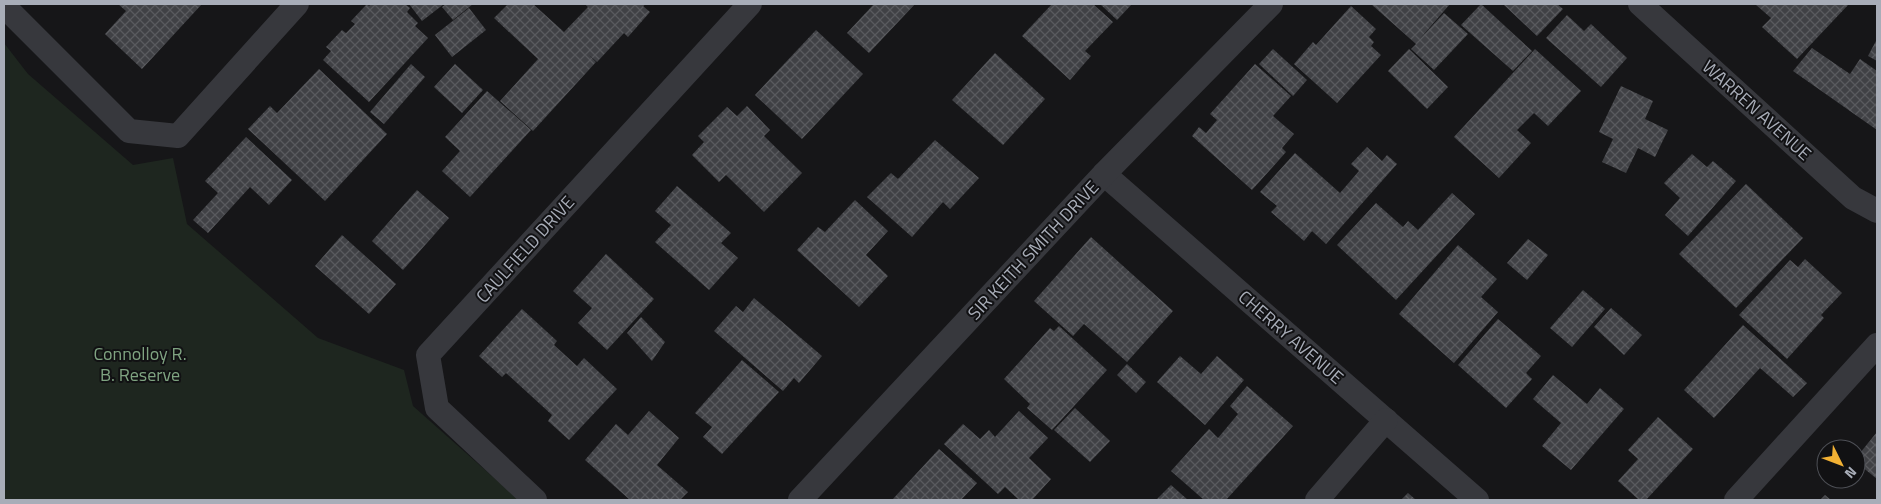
<svg xmlns="http://www.w3.org/2000/svg" width="1881" height="504" font-family="'Titillium Web',sans-serif">
<defs>
<pattern id="building-cross-hatch" width="8" height="8" patternUnits="userSpaceOnUse" patternTransform="scale(1.25)"><rect width="8" height="8" fill="#404145"/><path d="M0 0l8 8M0 8l8-8" fill="none" stroke="#595a5e"/></pattern>
</defs>
<rect width="100%" height="100%" fill="#161618"/>
<polygon fill="#1e261f" points="4,43 28,74 133,165 173,158 187,224 318,338 404,370 413,406 519,500 4,500"/>
<g fill="url(#building-cross-hatch)">
<polygon points="118,4 202,4 142,69 105,34 126,11"/>
<polygon points="367,4 369,6 371,4 405,4 410,8 407,12 418,23 415,26 428,38 369,102 323,60 331,51 326,47 342,30 346,33 355,24 351,21"/>
<polygon points="409,4 444,4 422,21"/>
<polygon points="446,4 473,4 453,20 442,7"/>
<polygon points="508,4 533,4 564,32 588,7 585,4 646,4 643,6 650,12 628,37 624,33 597,62 589,55 596,62 533,131 500,101 538,59 494,18"/>
<polygon points="874,4 915,4 869,53 847,33"/>
<polygon points="1052,4 1093,4 1113,22 1085,51 1091,56 1070,80 1022,36"/>
<polygon points="1100,4 1132,4 1117,20"/>
<polygon points="1371,4 1450,4 1418,41 1444,13 1468,34 1434,70 1411,49 1416,44"/>
<polygon points="1481,4 1532,51 1513,71 1461,25"/>
<polygon points="1503,4 1557,4 1563,9 1537,36"/>
<polygon points="1755,4 1849,4 1797,59 1762,27 1771,18"/>
<polygon points="1351,6 1376,29 1369,37 1374,42 1371,46 1381,55 1337,103 1294,64 1313,42 1316,45"/>
<polygon points="469,8 486,30 452,57 435,35"/>
<polygon points="1567,15 1584,31 1591,24 1627,58 1601,87 1546,38"/>
<polygon points="816,30 863,74 802,139 755,95"/>
<polygon points="1877,39 1877,61 1868,56"/>
<polygon points="1812,48 1850,74 1860,59 1877,71 1877,130 1793,71"/>
<polygon points="1273,49 1307,80 1293,96 1259,64"/>
<polygon points="1409,49 1448,87 1427,109 1388,71"/>
<polygon points="1535,49 1581,91 1548,126 1534,113 1517,130 1531,143 1499,178 1454,137"/>
<polygon points="995,53 1045,99 1003,145 952,100"/>
<polygon points="411,64 425,77 384,124 370,112"/>
<polygon points="455,64 483,90 462,113 434,87"/>
<polygon points="1255,64 1291,96 1273,116 1294,134 1282,148 1286,152 1252,190 1192,136 1199,127 1206,133 1217,120 1210,114"/>
<polygon points="319,69 387,134 325,201 248,129 270,106 277,113"/>
<polygon points="1621,86 1653,101 1645,119 1668,130 1655,157 1638,148 1626,173 1602,162 1613,139 1599,132"/>
<polygon points="487,91 531,130 470,197 442,171 460,151 445,137"/>
<polygon points="747,106 770,130 764,136 802,173 764,212 726,175 719,182 692,155 704,142 698,136 727,107 737,116"/>
<polygon points="246,137 292,180 269,205 250,187 208,233 193,220 218,193 205,181"/>
<polygon points="935,140 979,178 950,209 943,202 912,237 867,197 891,173 898,179"/>
<polygon points="1367,147 1382,161 1387,155 1397,164 1326,244 1312,231 1304,241 1271,212 1277,206 1260,192 1295,153 1340,193 1359,171 1351,164"/>
<polygon points="1692,154 1707,167 1713,161 1736,181 1688,236 1665,215 1680,198 1664,183"/>
<polygon points="1746,184 1803,238 1736,308 1679,254"/>
<polygon points="677,186 731,233 721,243 738,258 709,290 655,242 671,225 655,211"/>
<polygon points="417,190 449,218 403,270 372,241"/>
<polygon points="1452,193 1475,214 1396,300 1337,245 1376,203 1403,227 1408,221 1418,230"/>
<polygon points="855,200 888,231 866,255 888,276 859,307 797,250 818,227 825,232"/>
<polygon points="342,235 396,284 369,314 315,266"/>
<polygon points="1091,237 1173,311 1127,362 1084,324 1073,336 1034,301"/>
<polygon points="1528,239 1548,255 1527,280 1507,263"/>
<polygon points="1458,245 1497,279 1481,297 1498,312 1454,363 1399,314"/>
<polygon points="606,254 654,299 607,350 578,323 592,308 573,291"/>
<polygon points="1805,259 1842,293 1821,315 1824,318 1787,359 1739,315 1790,260 1798,267"/>
<polygon points="1583,290 1605,309 1572,347 1550,328"/>
<polygon points="754,298 822,356 799,383 794,378 783,391 714,331 736,306 743,312"/>
<polygon points="1611,308 1642,335 1624,355 1594,327"/>
<polygon points="522,309 557,341 554,345 577,366 584,358 617,389 569,440 548,421 552,415 506,373 502,377 479,356"/>
<polygon points="641,317 665,342 652,361 627,333"/>
<polygon points="1498,319 1541,356 1526,373 1532,379 1506,408 1458,365"/>
<polygon points="1743,325 1807,383 1793,397 1760,368 1714,418 1684,390"/>
<polygon points="1059,326 1107,370 1052,430 1027,408 1030,404 1004,379 1050,328 1054,331"/>
<polygon points="1180,356 1201,374 1217,356 1244,380 1205,425 1157,382"/>
<polygon points="742,360 779,392 722,454 703,437 712,427 695,413"/>
<polygon points="1127,364 1146,382 1136,393 1117,375"/>
<polygon points="1553,375 1587,404 1600,388 1624,409 1571,470 1542,446 1561,423 1533,399"/>
<polygon points="1247,386 1293,426 1226,500 1204,500 1171,471 1209,429 1218,438 1238,414 1230,406"/>
<polygon points="1075,408 1110,441 1090,462 1054,430"/>
<polygon points="649,411 679,438 657,465 688,492 680,500 630,500 585,460 616,424 628,435"/>
<polygon points="1019,411 1048,438 1029,458 1051,479 1032,500 1019,500 1005,487 998,494 944,444 963,424 980,439 989,430 995,437"/>
<polygon points="1658,417 1693,449 1646,500 1639,500 1618,481 1638,459 1628,450"/>
<polygon points="1877,432 1877,479 1856,462 1856,458"/>
<polygon points="939,449 977,483 961,500 892,500"/>
<polygon points="1171,485 1188,500 1156,500"/>
<polygon points="1408,493 1416,500 1401,500"/>
<polygon points="1825,495 1831,500 1820,500"/>
</g>
<g fill="none" stroke-linecap="round" stroke-linejoin="round">
<g stroke="#37383d" stroke-width="24">
<polyline points="5,4 9,11 129,131 178,136 297,4"/>
<polyline points="1640,4 1853,198 1877,211"/>
<polyline points="1104,174 1477,500"/>
<polyline points="535,500 437,408 428,355 750,4"/>
<polyline points="800,500 1104,174 1271,4"/>
<polyline points="1317,500 1386,420"/>
<polyline points="1736,500 1877,345"/>
</g>
</g>
<g text-anchor="middle" dominant-baseline="central" stroke-width="4" stroke-linejoin="round" paint-order="stroke">
<g font-size="18" fill="#a8adb8" stroke="#111113">
<text transform="translate(1757 110) rotate(42)">WARREN AVENUE</text>
<text transform="translate(525 249) rotate(-48)">CAULFIELD DRIVE</text>
<text transform="translate(1033 250) rotate(-47)">SIR KEITH SMITH DRIVE</text>
<text transform="translate(1291 337) rotate(41)">CHERRY AVENUE</text>
</g>
<g font-size="18" fill="#7fa381" stroke="#111113">
<text x="140" y="353">Connolloy R.<tspan x="140" dy="21">B. Reserve</tspan></text>
</g>
</g>
<rect width="1881" height="504" fill="none" stroke="#a8adb8" stroke-width="10"/>
<g transform="translate(1841 464) rotate(132)"><circle r="24" fill="#111113" stroke="#4d4f55"/>
<path d="M0-4L9 19L0 12L-9 19Z" fill="#f2b134"/>
<text y="-8" font-size="14" font-weight="bold" text-anchor="middle" fill="#a8adb8">N</text>
</g>
</svg>
